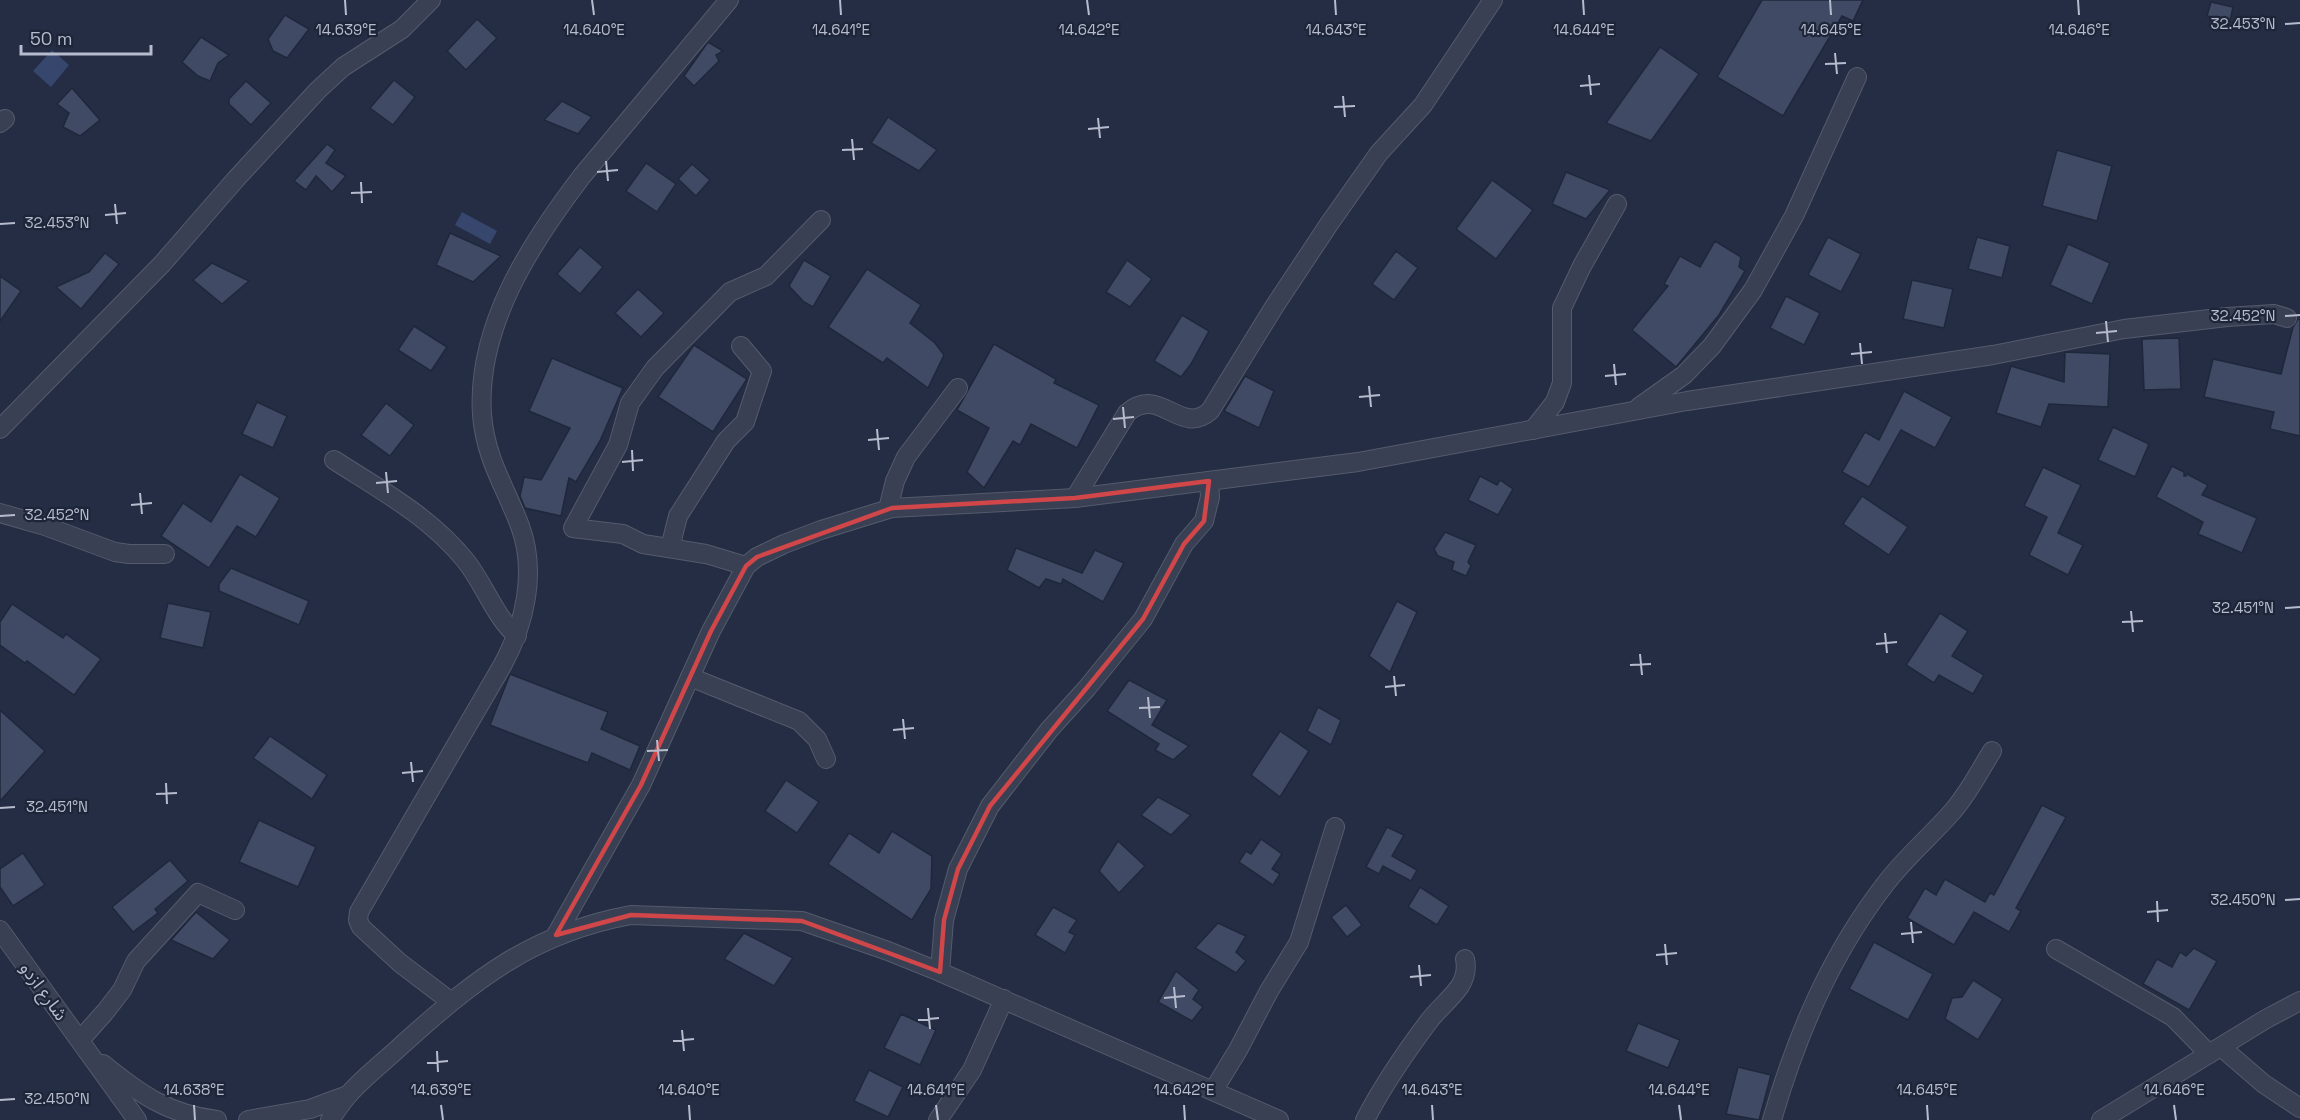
<svg xmlns="http://www.w3.org/2000/svg" width="2300" height="1120" font-family="'Space Grotesk','Noto Sans Arabic',sans-serif">
<rect width="100%" height="100%" fill="#242d44"/>
<g fill="#36466c">
<polygon points="52,50 69,65 51,87 33,71"/>
<polygon points="462,212 497,231 490,244 455,225"/>
</g>
<g fill="#404a64" stroke="#1f273b" stroke-width="1.5">
<polygon points="1762,0 1863,0 1853,21 1842,16 1783,116 1717,77"/>
<polygon points="2211,2 2233,7 2230,21 2207,16"/>
<polygon points="285,15 309,29 287,58 273,51 268,39"/>
<polygon points="477,19 497,38 466,70 447,51"/>
<polygon points="201,37 229,55 218,63 210,81 198,76 182,62"/>
<polygon points="708,42 723,51 716,55 719,61 694,86 684,76"/>
<polygon points="1660,47 1699,74 1651,141 1606,123"/>
<polygon points="394,80 415,97 393,125 370,108"/>
<polygon points="246,81 271,103 251,125 229,104 229,99"/>
<polygon points="72,88 100,120 80,136 63,127 69,113 57,104"/>
<polygon points="562,101 592,117 578,134 544,120"/>
<polygon points="888,117 937,150 919,171 871,143"/>
<polygon points="327,144 335,150 326,163 346,176 332,192 316,176 306,190 294,181"/>
<polygon points="2057,150 2112,166 2097,221 2042,206"/>
<polygon points="646,163 676,184 657,212 626,191"/>
<polygon points="692,164 710,180 696,196 678,179"/>
<polygon points="1566,172 1610,190 1586,219 1552,204"/>
<polygon points="1492,180 1533,210 1496,259 1456,229"/>
<polygon points="450,233 501,256 473,282 436,265"/>
<polygon points="1828,237 1861,254 1841,292 1808,275"/>
<polygon points="1977,237 2010,246 2002,278 1968,269"/>
<polygon points="1715,241 1741,257 1739,267 1745,271 1719,315 1676,367 1632,330 1668,286 1664,284 1680,256 1700,267"/>
<polygon points="2068,244 2110,263 2092,304 2050,285"/>
<polygon points="580,247 603,267 580,294 557,274"/>
<polygon points="1396,251 1418,268 1394,300 1372,284"/>
<polygon points="105,253 119,264 81,309 56,287 89,272"/>
<polygon points="804,260 831,276 813,307 804,302 789,286"/>
<polygon points="1127,260 1152,279 1130,307 1106,292"/>
<polygon points="212,263 249,281 222,304 193,280"/>
<polygon points="867,269 921,305 910,323 935,343 944,355 928,388 887,358 883,363 828,327"/>
<polygon points="0,276 21,291 0,321"/>
<polygon points="1912,280 1953,289 1944,328 1903,319"/>
<polygon points="638,289 664,313 641,337 615,313"/>
<polygon points="1786,296 1820,313 1804,345 1770,328"/>
<polygon points="1182,315 1209,331 1191,364 1181,377 1154,361"/>
<polygon points="2298,319 2300,319 2300,436 2270,429 2274,412 2204,397 2213,359 2281,374 2293,327"/>
<polygon points="414,326 447,347 431,371 398,350"/>
<polygon points="2179,338 2181,389 2144,390 2142,339"/>
<polygon points="994,344 1056,379 1054,383 1099,405 1077,448 1031,424 1020,445 1013,441 984,488 967,472 989,428 957,410"/>
<polygon points="694,345 747,379 713,432 658,397"/>
<polygon points="2065,352 2110,354 2108,407 2049,404 2041,427 1996,413 2011,366 2064,382"/>
<polygon points="552,358 623,388 600,441 576,482 569,478 561,516 525,508 520,496 524,477 541,480 570,428 529,411"/>
<polygon points="1245,376 1274,391 1259,428 1224,411"/>
<polygon points="1904,391 1952,417 1935,448 1901,430 1869,487 1842,472 1865,432 1879,440"/>
<polygon points="257,402 287,416 273,448 242,434"/>
<polygon points="386,403 414,425 390,456 361,435"/>
<polygon points="2113,427 2149,444 2135,477 2098,460"/>
<polygon points="2172,466 2184,472 2184,476 2186,476 2187,474 2208,485 2202,495 2257,518 2242,553 2198,534 2203,522 2156,497"/>
<polygon points="2043,467 2081,485 2058,533 2083,545 2068,575 2029,555 2047,517 2024,506"/>
<polygon points="240,474 280,498 256,537 237,526 209,568 161,536 183,503 211,522"/>
<polygon points="1480,476 1497,485 1500,480 1513,489 1498,515 1468,500"/>
<polygon points="1862,496 1908,527 1889,555 1843,524"/>
<polygon points="1445,532 1476,545 1468,562 1471,566 1466,576 1452,570 1454,562 1438,556 1434,549"/>
<polygon points="1016,548 1082,573 1095,550 1124,563 1103,602 1063,579 1061,584 1046,579 1039,588 1007,570"/>
<polygon points="231,568 309,601 299,625 219,591 219,584"/>
<polygon points="1397,601 1417,612 1390,672 1369,656"/>
<polygon points="168,603 211,612 203,648 160,638"/>
<polygon points="12,604 63,638 66,634 101,659 74,695 27,661 25,663 0,645 0,622"/>
<polygon points="1940,613 1968,631 1952,656 1984,675 1973,694 1939,675 1934,683 1906,665"/>
<polygon points="510,674 608,712 601,729 640,746 630,770 592,753 588,763 490,725"/>
<polygon points="1129,680 1167,700 1152,725 1189,746 1173,760 1155,750 1159,744 1107,711"/>
<polygon points="1318,707 1341,720 1331,745 1307,731"/>
<polygon points="0,710 45,751 0,801"/>
<polygon points="1280,731 1309,751 1280,797 1251,775"/>
<polygon points="270,736 327,775 312,799 253,758"/>
<polygon points="786,780 819,802 797,833 765,811"/>
<polygon points="1158,797 1191,815 1171,835 1141,815"/>
<polygon points="2042,805 2066,817 2016,908 2021,911 2009,932 1974,912 1954,945 1907,918 1925,888 1936,895 1945,879 1985,902 1990,893 1994,895"/>
<polygon points="259,820 316,847 298,887 239,862"/>
<polygon points="1387,827 1404,835 1392,856 1417,870 1411,881 1383,866 1379,874 1366,867"/>
<polygon points="892,831 932,856 931,889 912,920 828,864 849,833 879,853"/>
<polygon points="1261,839 1282,854 1272,869 1280,874 1273,885 1239,862 1246,851 1251,854"/>
<polygon points="1118,841 1145,866 1119,893 1099,871"/>
<polygon points="23,853 45,885 13,906 0,887 0,869"/>
<polygon points="170,860 188,881 155,909 158,913 133,932 112,907"/>
<polygon points="1420,887 1449,906 1437,925 1408,907"/>
<polygon points="1346,905 1362,925 1347,937 1331,917"/>
<polygon points="1053,907 1077,920 1069,932 1075,935 1065,953 1035,935"/>
<polygon points="196,912 230,940 213,959 171,940"/>
<polygon points="1218,923 1246,936 1236,952 1246,961 1236,973 1195,948"/>
<polygon points="744,933 793,958 774,986 724,959"/>
<polygon points="1874,942 1933,974 1908,1020 1849,989"/>
<polygon points="2194,948 2217,961 2189,1010 2143,984 2157,959 2172,967 2180,952 2186,956"/>
<polygon points="1176,971 1199,990 1193,999 1203,1007 1192,1021 1158,1002"/>
<polygon points="1973,980 2003,999 1978,1040 1945,1019 1952,998 1962,997"/>
<polygon points="901,1014 936,1030 920,1065 884,1048"/>
<polygon points="1638,1023 1680,1040 1668,1068 1626,1051"/>
<polygon points="1738,1067 1771,1075 1759,1120 1726,1114"/>
<polygon points="869,1070 903,1087 888,1117 854,1101"/>
</g>
<g fill="none" stroke-linecap="round" stroke-linejoin="round">
<g stroke="#545b6d" stroke-width="20">
<g id="minor">
<polyline points="0,123 5,119"/>
<polyline points="1639,407 1684,375 1712,346 1753,290 1794,216 1857,77"/>
<polyline points="0,429 162,264 236,179 318,90 343,67 402,29 431,0"/>
<polyline points="1533,430 1555,402 1562,383 1562,308 1582,266 1617,204"/>
<path d="M334,460C382,491 429,516 465,560C484,583 494,616 517,636"/>
<path d="M1075,498L1127,413C1160,384 1180,437 1210,411L1274,307L1329,224L1379,153L1423,105L1493,0"/>
<polyline points="888,509 895,481 906,457 958,388"/>
<polyline points="0,513 45,526 115,552 129,554 165,554"/>
<polyline points="670,548 678,516 726,441 745,422 762,371 741,346"/>
<polyline points="746,566 706,554 643,544 623,534 573,528 618,445 630,403 655,368 730,292 766,276 821,220"/>
<polyline points="690,677 799,721 817,739 826,759"/>
<polyline points="0,930 137,1120"/>
<polyline points="556,935 641,785 711,631 746,566 757,557 784,544 821,530 892,508 1075,498 1358,462 1687,401 1993,355 2124,329 2227,317 2274,314 2287,318"/>
<polyline points="2056,949 2173,1017 2209,1054"/>
<polyline points="940,972 944,920 958,869 990,806 1049,730 1087,688 1143,619 1184,544 1204,521 1210,497 1209,481"/>
<path d="M450,1001L400,963L361,927L358,920L359,912L502,666C525,624 537,572 520,526C505,486 486,460 482,415C476,326 531,243 582,176L729,0"/>
<polyline points="80,1040 105,1012 122,990 136,961 198,893 235,910"/>
<polyline points="2221,1047 2264,1084 2300,1108"/>
<path d="M103,1064C141,1095 168,1114 217,1120"/>
<polyline points="1213,1091 1238,1050 1269,991 1299,942 1335,827"/>
<polyline points="248,1120 310,1109 348,1095"/>
<path d="M330,1120C336,1111 342,1102 349,1094C365,1076 385,1061 403,1044C475,979 533,933 631,915L802,921L888,951L940,972L1279,1120"/>
<polyline points="938,1120 972,1070 1004,999"/>
<path d="M1365,1120C1383,1085 1405,1053 1429,1021C1438,1009 1451,999 1460,986C1465,978 1467,969 1465,959"/>
<path d="M1772,1120C1797,1034 1831,954 1886,883C1906,857 1931,836 1952,812C1968,794 1979,772 1992,751"/>
<polyline points="2101,1120 2266,1019 2300,1001"/>
</g>
</g>
<use href="#minor" stroke="#394053" stroke-width="18"/>
</g>
<path fill="none" stroke="#d04649" stroke-width="4.5" stroke-linejoin="round" d="M1209,481L1204,521L1184,544L1143,619L990,806L958,869L944,920L940,972L802,921L631,915L556,935L641,785L711,631L746,566L757,557L892,508L1075,498Z"/>
<path fill="none" stroke="#b6bccd" stroke-width="2" d="M345,0L346,15M592,0L594,15M840,0L841,15M1087,0L1089,15M1335,0L1336,15M1583,0L1584,15M1830,0L1831,15M2078,0L2079,15M2285,24L2300,23M1835,53L1837,74M1825,64L1846,63M1589,75L1591,95M1580,86L1600,84M1343,96L1345,117M1334,107L1355,106M1098,118L1100,138M1088,129L1109,127M852,139L854,160M842,150L863,149M606,161L608,181M597,172L618,170M361,182L362,203M351,193L372,192M115,204L117,224M105,215L126,213M0,224L15,223M2285,316L2300,315M2106,321L2108,342M2096,333L2117,331M1860,343L1862,364M1851,354L1872,352M1614,364L1616,385M1605,376L1626,374M1369,386L1371,407M1359,397L1380,395M1123,407L1125,428M1113,419L1134,417M877,429L879,450M868,440L889,438M632,450L633,471M622,462L643,460M386,472L388,493M376,483L397,481M140,493L142,514M131,505L152,503M0,516L15,515M2285,608L2300,607M2131,611L2133,632M2122,622L2143,621M1885,633L1887,653M1876,644L1897,642M1640,654L1642,675M1630,665L1651,664M1394,676L1396,696M1385,687L1405,685M1148,697L1150,718M1139,708L1160,707M903,719L905,739M893,730L914,728M657,740L659,761M647,751L668,750M411,762L413,782M402,773L423,771M166,783L167,804M156,794L177,793M0,808L15,807M2285,900L2300,899M2157,901L2158,922M2147,912L2168,910M1911,922L1913,943M1901,934L1922,932M1665,944L1667,965M1656,955L1677,953M1419,965L1421,986M1410,977L1431,975M1174,987L1176,1008M1164,998L1185,996M928,1008L930,1029M918,1020L939,1018M682,1030L684,1051M673,1041L694,1039M437,1051L438,1072M427,1063L448,1061M0,1100L15,1099M194,1105L195,1120M441,1105L443,1120M689,1105L690,1120M936,1105L938,1120M1184,1105L1185,1120M1432,1105L1433,1120M1679,1105L1681,1120M1927,1105L1928,1120M2174,1105L2176,1120"/>
<g text-anchor="middle" dominant-baseline="central" stroke-width="4.5" stroke-linejoin="round" paint-order="stroke">
<g font-size="18" fill="#b6bccd" stroke="#1d2539">
<text transform="translate(44 991) rotate(54)">شارع ازدو</text>
</g>
</g>
<g font-size="15" text-anchor="middle" fill="#b6bccd" stroke="#1d2539" stroke-width="4.5" stroke-linejoin="round" paint-order="stroke">
<text x="2243" y="29">32.453°N</text>
<text x="346" y="35">14.639°E</text>
<text x="594" y="35">14.640°E</text>
<text x="841" y="35">14.641°E</text>
<text x="1089" y="35">14.642°E</text>
<text x="1336" y="35">14.643°E</text>
<text x="1584" y="35">14.644°E</text>
<text x="1831" y="35">14.645°E</text>
<text x="2079" y="35">14.646°E</text>
<text x="57" y="228">32.453°N</text>
<text x="2243" y="321">32.452°N</text>
<text x="57" y="520">32.452°N</text>
<text x="2243" y="613">32.451°N</text>
<text x="57" y="812">32.451°N</text>
<text x="2243" y="905">32.450°N</text>
<text x="194" y="1095">14.638°E</text>
<text x="441" y="1095">14.639°E</text>
<text x="689" y="1095">14.640°E</text>
<text x="936" y="1095">14.641°E</text>
<text x="1184" y="1095">14.642°E</text>
<text x="1432" y="1095">14.643°E</text>
<text x="1679" y="1095">14.644°E</text>
<text x="1927" y="1095">14.645°E</text>
<text x="2174" y="1095">14.646°E</text>
<text x="57" y="1104">32.450°N</text>
</g>
<path d="M21 45v9h130v-9" fill="none" stroke="#b6bccd" stroke-width="3"/>
<text x="30" y="45" font-size="18" fill="#b6bccd" stroke="#1d2539" stroke-width="4.5" paint-order="stroke">50 m</text>
</svg>
